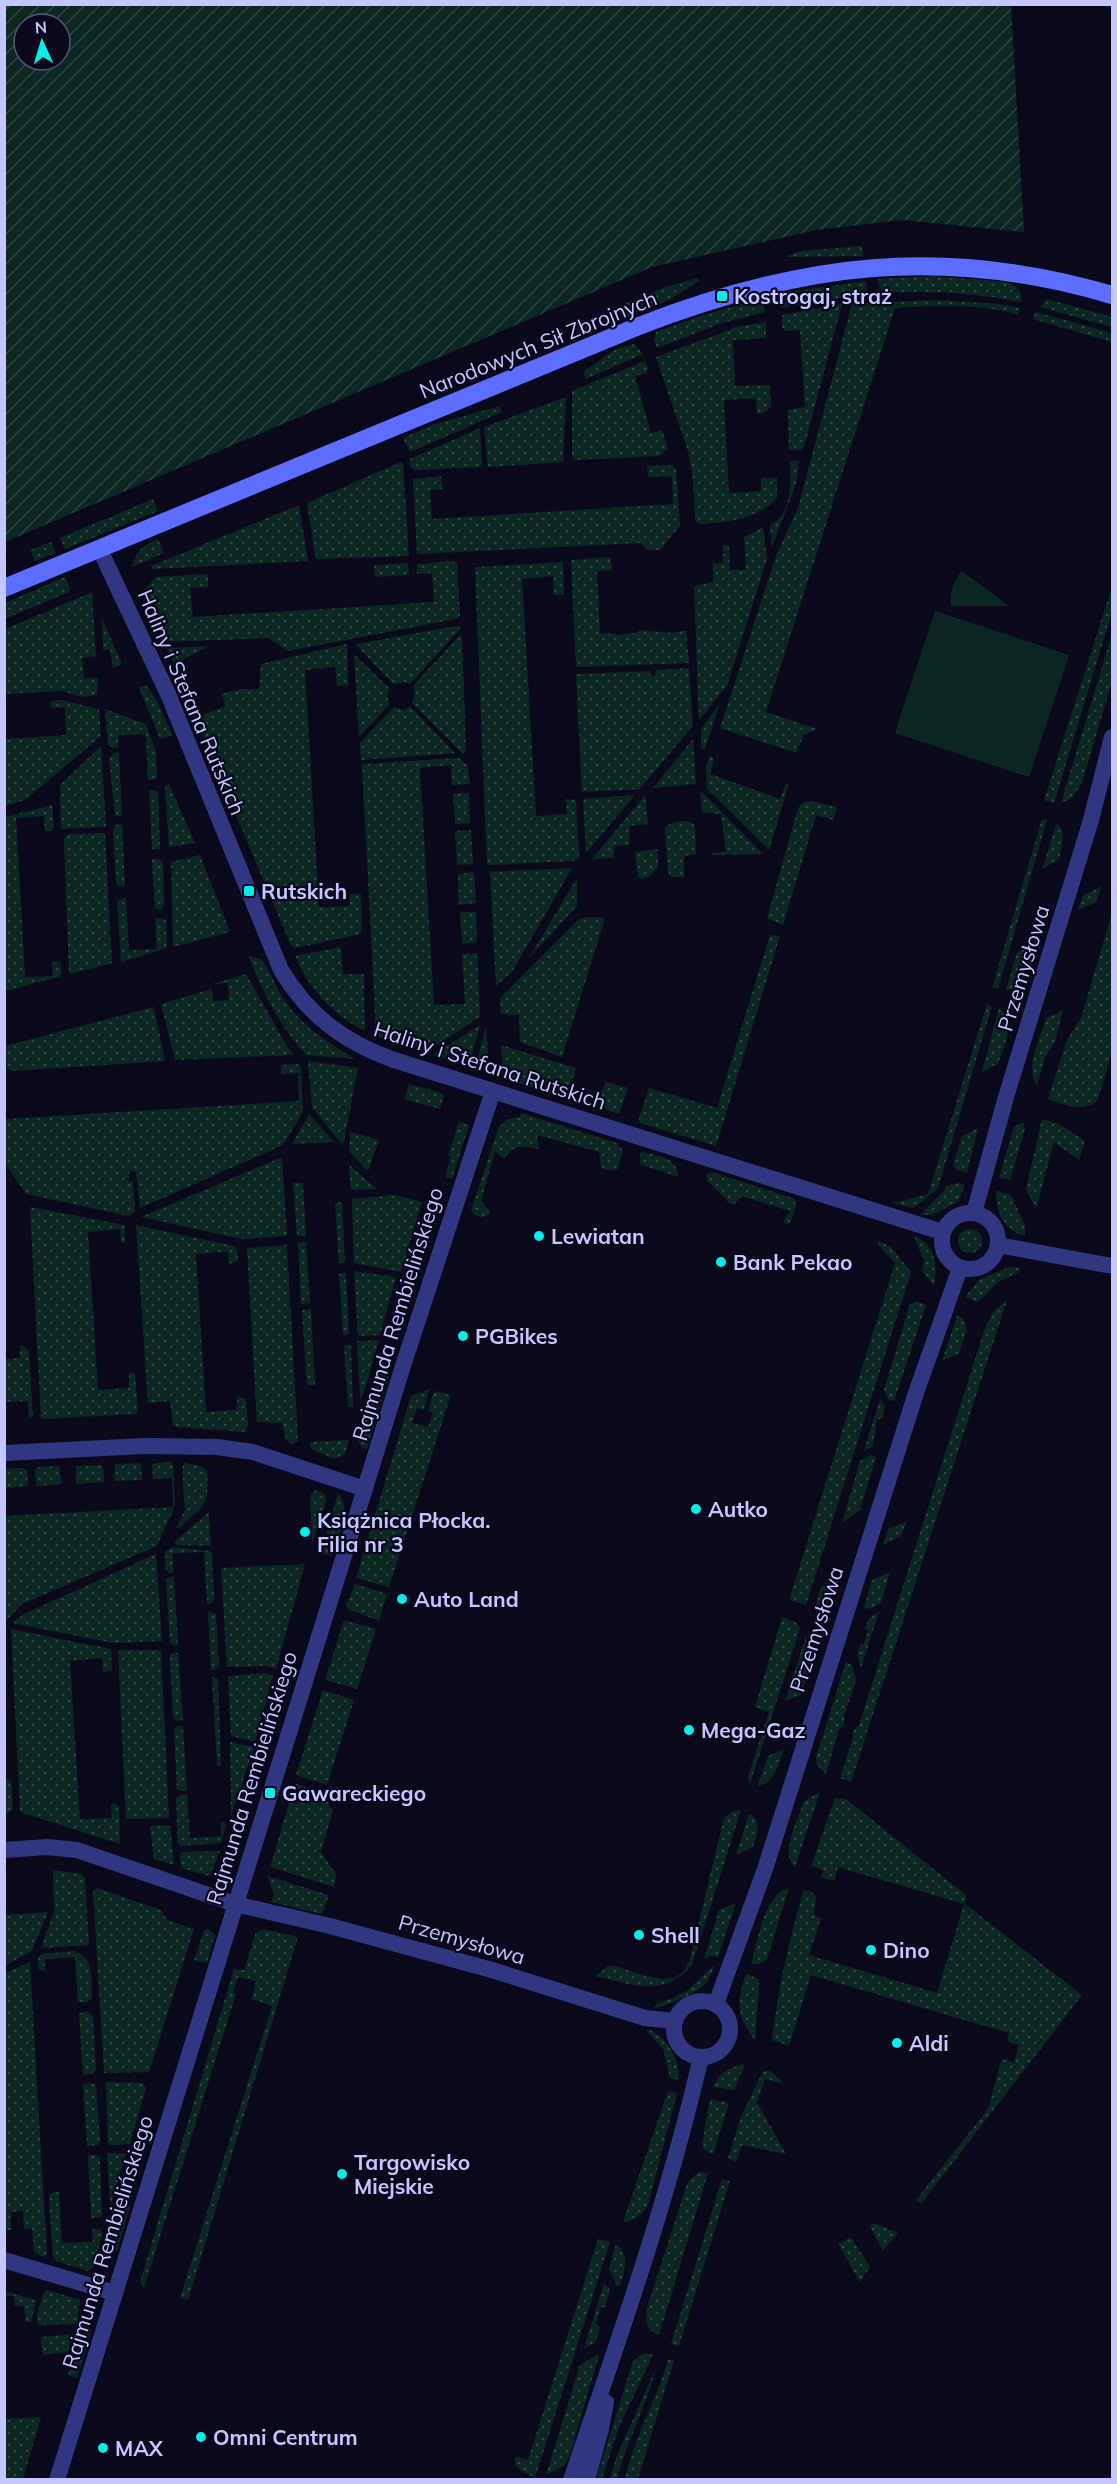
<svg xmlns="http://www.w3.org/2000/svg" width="1117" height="2484" font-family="Mulish,sans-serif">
<defs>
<pattern id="grass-dots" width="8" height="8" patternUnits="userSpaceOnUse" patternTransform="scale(1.5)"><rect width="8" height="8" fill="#0c2722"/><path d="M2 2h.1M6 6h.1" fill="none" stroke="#2e4543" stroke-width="1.8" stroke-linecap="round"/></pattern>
<pattern id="garden-furrows" width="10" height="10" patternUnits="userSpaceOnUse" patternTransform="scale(1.5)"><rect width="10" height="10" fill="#0c2722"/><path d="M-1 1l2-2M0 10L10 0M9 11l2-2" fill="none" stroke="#2e4543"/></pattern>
</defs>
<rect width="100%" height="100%" fill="#0a091c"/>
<g fill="url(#grass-dots)">
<polygon points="862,246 863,256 785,257 801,251"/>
<path d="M933,276L1008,282C1018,287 1022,290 1021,302C975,293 931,290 883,293L879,286L878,279Z"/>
<polygon points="697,278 699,281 669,300 614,322 609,310 666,287"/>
<polygon points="866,281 867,289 864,294 782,308 782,296 787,292"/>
<polygon points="1047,299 1112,317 1112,327 1040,307"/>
<polygon points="758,300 763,303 765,312 722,323 657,348 654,340 656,332 703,315"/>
<path d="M937,300L999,304L1020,308L1018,315C980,303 935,305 895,308L766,712L817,729L804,735L796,753L720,728L776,556L798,508L852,304Z"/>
<polygon points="842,304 804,447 801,450 789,450 788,410 805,407 800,330 785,331 782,327 782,315"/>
<polygon points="1036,312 1112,333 1112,342 1033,319"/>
<path d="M766,322V338L733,340L735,386L770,385L771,407L765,412L757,414L756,398L724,400L729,493L761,491V478H777V498C757,520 728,522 700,524L695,521L693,480L689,454L656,357L737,327Z"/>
<polygon points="634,344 643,354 586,379 583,372 614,350"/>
<polygon points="645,361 648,368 647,373 635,376 651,433 662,430 668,449 659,456 574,460 572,455 572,391"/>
<polygon points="566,397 563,462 488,467 484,427"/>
<polygon points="500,406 502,412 410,452 403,438 432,425"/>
<polygon points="480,428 482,467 415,470 410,467 410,459"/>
<path d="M790,461H799L796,484L772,547L770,525C794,513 790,483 790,461Z"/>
<polygon points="401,462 403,464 409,556 316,559 307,503"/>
<polygon points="672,465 676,469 680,526 660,550 647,550 641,543 417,554 413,479 441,476 443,489 430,490 432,519 673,504 672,476 648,477 647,466"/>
<polygon points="153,499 158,511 65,549 60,538"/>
<polygon points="299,505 308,561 153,569 151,566"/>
<polygon points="763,527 767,559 727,686 699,720 694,586 713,582 713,563 723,563 723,545 729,545 730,570 746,570 744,537"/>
<path d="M158,539L164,553L132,567C136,551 143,545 158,539Z"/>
<polygon points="51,542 56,553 35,561 30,550"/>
<polygon points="610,557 612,570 597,571 600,634 615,633 617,635 636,633 640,630 673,633 686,630 689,663 576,667 571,560"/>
<polygon points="449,561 457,562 460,616 456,619 288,651 268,638 166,642 144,590 156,577 208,574 208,587 190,588 193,617 434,602 432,573 417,574 417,566 419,564"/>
<polygon points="563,562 564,595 554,595 553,576 522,579 536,816 567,814 566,799 576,800 579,857 574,861 487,865 475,567"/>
<polygon points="408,563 409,575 375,577 374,565"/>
<polygon points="65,577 70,589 69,592 5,619 5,603"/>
<polygon points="1112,587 1112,612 1054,803 1044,800"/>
<polygon points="92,592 96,656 82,658 84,678 98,678 97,695 81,697 62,691 5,694 5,629"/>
<polygon points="102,618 122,664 113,668 110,650 103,650"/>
<polygon points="455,626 461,628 410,684 404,682 393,684 358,647 357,644"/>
<polygon points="1112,634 1112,681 1082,783 1072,798 1061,803"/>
<polygon points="460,635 462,637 466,750 463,754 412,703 415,692 413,686"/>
<polygon points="347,644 348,685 337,686 335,667 305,670 319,907 350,906 349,894 361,894 362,928 360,934 295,948 291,946 191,708 192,704 200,716 226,706 221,694 240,689 259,689 261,664"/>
<polygon points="209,646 182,660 188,673 180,678 167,648"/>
<polygon points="354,654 390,689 387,696 390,704 359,737"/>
<polygon points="689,668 693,726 640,789 582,792 576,674 650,671 651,676 655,675 656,670"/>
<polygon points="146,685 157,701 172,735 160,739 139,687"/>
<polygon points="62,700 99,709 101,736 25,800 5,806 5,739 66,735 65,707 51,708 51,701"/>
<polygon points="720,703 705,749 701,749 701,729"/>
<polygon points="410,706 455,753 361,760 360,743 394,707 404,710"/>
<polygon points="105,709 146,724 156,752 157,777 154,780 148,780 146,734 118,735 118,748 111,747 108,744"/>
<polygon points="693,739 696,784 653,788"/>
<polygon points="101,746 106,827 61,829 60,785"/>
<polygon points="119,753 122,816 115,816 109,758 113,754"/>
<polygon points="710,755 714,759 710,774 780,799 786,783 789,784 769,850 707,789 706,765"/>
<polygon points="459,758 468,766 470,784 452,785 451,765 420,768 434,1005 465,1004 462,954 477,953 480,1017 426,1052 379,1037 376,1032 362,764"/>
<polygon points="169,784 195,843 169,847 165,786"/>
<polygon points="149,790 155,790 158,792 160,849 152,849"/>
<polygon points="700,790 763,854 712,855 712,853 726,852 721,814 702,812"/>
<polygon points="453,793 469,793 470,823 455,824"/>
<polygon points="635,795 586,853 583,799"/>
<polygon points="645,795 648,824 630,826 629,845 614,846 614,858 592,859"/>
<polygon points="810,801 837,807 833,820 816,815 783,925 767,918 798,808 804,802"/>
<polygon points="52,805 54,827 51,831 45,831 44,816 16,818 25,977 53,976 52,961 61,962 61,974 59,977 5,991 5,817"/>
<polygon points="1042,819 1047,820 998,989 992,988"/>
<polygon points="682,821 692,822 695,827 696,854 684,856 684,877 671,877 668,872 665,828 670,824"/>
<path d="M1057,823L1062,829C1063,840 1062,848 1059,859L1042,869Z"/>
<polygon points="122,824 125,886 120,886 116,883 113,829 116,825"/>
<polygon points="471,830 473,864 457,865 455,831"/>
<polygon points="105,833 112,963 71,974 69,973 64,839 68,834"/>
<polygon points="658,849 658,867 650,876 641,879 638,877 635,852"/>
<polygon points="200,855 230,932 173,947 171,862"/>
<polygon points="152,859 160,859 163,863 164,905 162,909 155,909"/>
<polygon points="572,868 512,972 496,986 490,872"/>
<polygon points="474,872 476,903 459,905 458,874"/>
<polygon points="577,878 577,906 529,958"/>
<polygon points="1102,886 1096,902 1078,910 1083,895"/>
<polygon points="126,897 129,950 157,949 155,918 162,918 166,920 167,948 121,962 117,900"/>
<polygon points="460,912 476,912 477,942 462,944"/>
<polygon points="1112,913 1112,1052 1098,1099 1092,1105 1076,1108 1048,1099 1067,1040 1081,1018"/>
<polygon points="592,917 605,918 562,1057 520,1042 519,1015 501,1014 500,998 580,918"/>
<polygon points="770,935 780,936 716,1146 640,1123 639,1118 649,1088 717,1108"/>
<path d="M1034,945C1029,962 1027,988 1006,990L1017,952Z"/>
<path d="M341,947L343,974H364L365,1031C333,1015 309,989 295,956Z"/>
<path d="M249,957C250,957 258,958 259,958C266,961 277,990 283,998C300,1025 328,1043 355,1059L306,1055C281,1028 262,992 249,957Z"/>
<polygon points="246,974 288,1048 294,1055 175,1060 161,1004 212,989 213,1001 229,1000 228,983 212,984"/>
<polygon points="987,1004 992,1006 938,1188 914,1208 893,1203 928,1194"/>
<polygon points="154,1007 165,1061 11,1071 7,1069 5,1046"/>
<path d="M999,1008C1018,1021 1003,1047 998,1064L982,1072Z"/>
<path d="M1063,1010L1055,1042L1045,1057L1037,1085C1024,1068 1041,1036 1046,1018Z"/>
<polygon points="480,1025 469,1066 433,1055"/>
<polygon points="486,1027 489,1064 487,1070 475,1067"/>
<path d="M501,1045L576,1068C573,1079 569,1090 556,1094L504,1079Z"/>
<polygon points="308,1061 358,1068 343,1146 312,1107"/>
<polygon points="298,1064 301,1066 303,1112 283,1145 140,1208 136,1172 129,1171 129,1181 133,1182 135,1211 129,1216 26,1194 5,1163 5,1119 299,1101 298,1073 281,1074 281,1065"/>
<polygon points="606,1082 628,1088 619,1114 607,1110 601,1104 601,1092"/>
<polygon points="409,1084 442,1093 444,1096 440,1109 404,1099"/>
<path d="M521,1113L617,1143L623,1151L617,1170H605L601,1167L599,1152L537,1135L539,1149C523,1146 513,1144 504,1159L495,1151L481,1201L491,1213L484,1217L476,1216L471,1210L497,1132C502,1121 508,1118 520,1117Z"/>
<polygon points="309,1114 334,1142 292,1144"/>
<polygon points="1042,1119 1059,1124 1085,1141 1079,1160 1054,1142 1036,1209 1026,1189"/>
<polygon points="459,1122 469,1125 452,1179 445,1177 451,1156 448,1155"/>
<polygon points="1023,1122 1025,1129 1010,1180 999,1178 1014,1127"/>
<polygon points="978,1128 967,1173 957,1170 953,1165 962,1136"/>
<polygon points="350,1132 379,1140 368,1171 349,1151"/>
<path d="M642,1152C658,1156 678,1157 678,1177L640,1164V1153Z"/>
<polygon points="282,1157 287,1236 242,1239 141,1217"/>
<polygon points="349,1165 377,1189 351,1190"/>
<path d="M712,1172L795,1199C797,1207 793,1219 788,1225L785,1224L784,1220L790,1211L742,1196L734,1204H730L708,1181L706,1174Z"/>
<polygon points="293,1183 303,1183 306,1236 297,1236"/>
<polygon points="958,1183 965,1185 958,1202 931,1215 920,1215 945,1190 946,1186"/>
<path d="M996,1191L1011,1195L1025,1226V1236C1002,1230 996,1211 996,1191Z"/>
<polygon points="395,1195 422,1202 401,1272 354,1263 352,1199"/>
<polygon points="342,1202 345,1263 339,1263 335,1203"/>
<polygon points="30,1207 125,1225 125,1243 121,1243 120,1229 88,1232 98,1390 129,1388 129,1372 135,1374 138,1412 135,1414 41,1419"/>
<polygon points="136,1225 234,1246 237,1249 238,1261 229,1264 228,1251 196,1254 206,1412 237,1410 237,1396 246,1399 248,1425 245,1432 177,1427 173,1425 170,1401 148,1403"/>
<circle cx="970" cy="1241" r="12"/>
<path d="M914,1236C935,1243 938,1266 934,1286L922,1271L924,1261Z"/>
<polygon points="878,1240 891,1247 911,1272 806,1605 789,1600 895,1263 878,1245"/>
<polygon points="306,1242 310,1303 301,1304 298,1243"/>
<polygon points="287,1245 298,1441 293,1444 286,1440 282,1423 257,1422 247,1248"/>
<polygon points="1010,1267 1020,1268 1019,1272 998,1282 978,1302 965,1297 980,1279"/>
<polygon points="354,1271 396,1277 380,1335 358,1336"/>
<polygon points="339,1273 346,1273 349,1334 343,1335"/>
<polygon points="1007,1300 851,1782 840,1778 853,1738 853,1731 859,1725 984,1331 993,1312"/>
<polygon points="917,1301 926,1305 894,1401 889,1400 884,1390 910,1304"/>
<polygon points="311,1309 315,1385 307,1385 302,1310"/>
<polygon points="957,1316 962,1317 967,1328 959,1353 942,1361"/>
<polygon points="379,1340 364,1392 360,1399 357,1341"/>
<polygon points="344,1345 351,1345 353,1406 348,1407"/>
<polygon points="20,1346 24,1346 29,1351 33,1417 29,1418 28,1401 5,1402 5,1359 20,1358"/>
<polygon points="380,1370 390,1373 367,1449 362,1447 357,1440"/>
<polygon points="429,1389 424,1410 417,1408 412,1423 428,1427 433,1413 428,1411 434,1391 451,1395 389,1587 356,1578 411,1396"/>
<polygon points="880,1399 885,1406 882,1419 877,1419 873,1446 864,1451"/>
<polygon points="349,1440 345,1454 335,1459 311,1449 310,1442"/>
<polygon points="871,1455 876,1457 860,1510 842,1523 860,1461"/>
<polygon points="170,1461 173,1464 175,1506 157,1546 22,1604 7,1620 5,1619 5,1516 173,1507 172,1478 153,1479 152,1464"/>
<polygon points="139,1463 141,1465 142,1480 114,1481 115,1464"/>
<path d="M184,1463L202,1466L207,1471C209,1507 205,1503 181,1527L176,1528L185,1510L182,1469Z"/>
<polygon points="101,1465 103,1467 104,1482 76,1484 76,1466"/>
<polygon points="59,1466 62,1484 36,1486 35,1471 38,1467"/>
<polygon points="24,1468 27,1471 28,1486 5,1488 5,1469"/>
<polygon points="316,1490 325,1494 326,1501 312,1544 310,1501 311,1494"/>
<path d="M338,1493C353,1510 338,1537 332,1556L321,1553Z"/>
<polygon points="209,1512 211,1546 178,1545 174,1542"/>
<polygon points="907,1521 901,1536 883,1545 888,1529"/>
<polygon points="172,1547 209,1551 212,1553 214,1600 211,1604 207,1604 204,1552 173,1553 173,1573 169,1573 166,1570 165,1552"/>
<polygon points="156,1554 162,1641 113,1643 12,1623 24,1614"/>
<polygon points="305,1564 276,1669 266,1666 227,1667 221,1568"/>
<polygon points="890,1572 881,1603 870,1609 864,1607 872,1580"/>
<polygon points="169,1577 174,1577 178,1645 173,1646 170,1643 166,1580"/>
<path d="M839,1579C834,1592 832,1607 815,1607L821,1587Z"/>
<polygon points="355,1584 387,1594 379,1621 348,1609 346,1605"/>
<polygon points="208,1611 216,1614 219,1666 216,1669 211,1670"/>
<polygon points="879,1612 861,1668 857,1654 861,1644 864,1644 868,1630 865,1629 869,1618"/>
<polygon points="782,1617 797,1623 800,1629 750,1784 748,1777 769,1712 755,1707"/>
<polygon points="344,1620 376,1629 357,1689 325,1680"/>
<polygon points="11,1629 111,1649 112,1670 103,1673 102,1658 70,1661 80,1819 112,1818 111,1804 116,1804 119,1807 120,1844 20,1812"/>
<polygon points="806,1636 812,1661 801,1695 785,1701"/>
<polygon points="118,1650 161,1650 169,1818 126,1819"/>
<polygon points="173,1653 178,1653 183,1720 176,1721 173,1718 170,1655"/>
<polygon points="846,1662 852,1665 856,1680 844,1716 844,1726 839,1729 826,1774 817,1765 816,1757"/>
<polygon points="265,1673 273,1676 255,1742 231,1736 228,1676"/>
<polygon points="212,1677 218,1679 221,1766 217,1766"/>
<polygon points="323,1690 354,1700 327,1785 296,1775"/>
<polygon points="177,1726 183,1726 187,1791 177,1790 174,1729"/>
<polygon points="230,1742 254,1747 231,1816"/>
<path d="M784,1749C778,1766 776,1780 757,1787L768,1756Z"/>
<polygon points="4,1778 11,1780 13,1809 7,1814 5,1814"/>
<polygon points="295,1783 323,1794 333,1811 321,1852 336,1874 334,1887 270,1867"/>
<path d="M820,1792L795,1867C779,1854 799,1817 804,1801Z"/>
<polygon points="187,1794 190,1838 221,1836 221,1822 224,1822 226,1825 221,1843 180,1846 178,1843 176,1799 180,1795"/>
<path d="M835,1798L846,1799L966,1895L965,1904L1082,1995L921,2204L916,2200L988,2109L1002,2058L1014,2063L1019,2045L1007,2041L1009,2033L811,1975L789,2046L772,2040C778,1988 789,1940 804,1890L812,1892L816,1897L814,1915L821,1918L809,1955L937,1993L964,1904L838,1867L834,1881L821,1877L823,1870L811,1866Z"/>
<path d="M741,1810L692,1965C664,1998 632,1985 596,1976L608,1966H615C630,1970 665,1986 679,1975C684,1972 687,1965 690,1959L724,1818L732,1812Z"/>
<path d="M749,1814C763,1821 757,1835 753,1847L736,1855Z"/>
<polygon points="170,1825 174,1865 154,1859 150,1826"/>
<polygon points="220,1851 210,1876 181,1868 180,1854 183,1852"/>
<polygon points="53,1870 82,1874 85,1878 89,1945 41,1948 54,1912"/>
<polygon points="267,1876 329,1895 322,1914 271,1902 274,1894"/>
<polygon points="97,1888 161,1910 167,1920 194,1929 149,2072 104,2073 93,1891"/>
<path d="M789,1888L767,1959L759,1964H751C757,1943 765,1892 789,1888Z"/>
<polygon points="736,1903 718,1957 711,1956 704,1959 719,1910"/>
<polygon points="48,1912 32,1951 5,1966 5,1915"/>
<polygon points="208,1929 215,1935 207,1963 194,1960 204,1931"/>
<polygon points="264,1929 298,1937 188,2300 180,2298 272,2006 252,1999 256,1981 238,1977 233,1992 236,1994 144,2288 140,2282 234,1969 244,1970 256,1932"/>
<path d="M74,1951C95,1957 91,1980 92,1998L87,2002H78L75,1957L45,1959V1971L38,1969V1958L42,1954Z"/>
<polygon points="30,1962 47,2256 43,2257 34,2252 32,2228 24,2229 23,2211 11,2212 11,2230 4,2230 5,1973"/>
<path d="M715,1964C712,1971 710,1980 703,1986C696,1993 665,2007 654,2008L657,2003L671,1999L688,1990Z"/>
<path d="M746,1973L758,1979L759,1985L755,2040C735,2015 737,2001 746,1973Z"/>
<polygon points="89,2012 93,2017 96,2070 91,2074 83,2075 79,2013"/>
<path d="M648,2029C668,2038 679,2058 679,2080L670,2078L663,2049L647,2031Z"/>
<path d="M745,2064L734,2090L713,2087C719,2072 729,2067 745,2064Z"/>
<polygon points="763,2071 770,2071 781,2080 781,2083 765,2079 757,2102 786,2154 742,2145 736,2162 728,2158 741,2117"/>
<polygon points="106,2082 143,2083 146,2088 130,2144 108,2145"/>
<polygon points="93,2083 96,2085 100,2141 98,2145 87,2146 83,2084"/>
<path d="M668,2091L677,2093L648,2205C641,2215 636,2221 623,2222Z"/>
<polygon points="710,2099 729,2103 713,2155 704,2149 702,2144"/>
<polygon points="107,2153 126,2153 112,2201 110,2202"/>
<polygon points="88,2155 97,2155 100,2157 102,2217 91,2218"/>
<path d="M699,2172L708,2173L659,2335C645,2330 646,2321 647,2308L688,2181Z"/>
<polygon points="722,2179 730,2181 679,2346 671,2344"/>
<polygon points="53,2192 59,2192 62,2243 93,2242 92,2229 100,2229 103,2233 92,2269 87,2271 56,2261 53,2256 49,2196"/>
<polygon points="120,2204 130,2207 117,2251 110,2248 109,2244"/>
<polygon points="874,2223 898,2233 883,2251 870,2226"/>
<polygon points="851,2237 870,2267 860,2282 838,2244"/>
<polygon points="598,2239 610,2242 535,2478 520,2470 515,2465 515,2456 528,2460"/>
<path d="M616,2243C630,2256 625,2270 620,2286H617L609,2269Z"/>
<polygon points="604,2283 610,2290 605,2308 601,2307 596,2325 600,2327 595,2343 584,2348"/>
<polygon points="47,2290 80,2300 77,2321 74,2324 38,2325 37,2315 44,2292"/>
<polygon points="4,2291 36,2300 31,2322 26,2322 24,2306 15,2306 14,2296 5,2296"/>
<polygon points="87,2329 92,2330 77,2378 68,2375 76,2350 80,2352"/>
<polygon points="72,2334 68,2352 44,2355 42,2353 41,2337"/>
<polygon points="644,2353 653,2355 619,2427 602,2479 596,2479 633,2361"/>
<polygon points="596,2355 599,2356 569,2457 564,2466 546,2475 580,2365"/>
<path d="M668,2360H674L638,2479H625C634,2438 656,2401 668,2360Z"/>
<path d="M656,2368C646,2407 627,2441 617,2479H610L616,2458Z"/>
<polygon points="41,2417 23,2479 5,2479 5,2419"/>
</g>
<path fill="url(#garden-furrows)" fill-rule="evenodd" d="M5,4L1011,5L1024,232L902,220L816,230L652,267L5,542ZM24,24H60V60H24Z"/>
<g fill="#0c2722">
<path d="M962,571L1009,606H951C950,591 953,582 962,571Z"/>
<polygon points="935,611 1069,655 1029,777 895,733"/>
</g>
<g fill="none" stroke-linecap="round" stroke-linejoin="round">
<g stroke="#303780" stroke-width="16">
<path d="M100,550L168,694L281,970C309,1016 344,1042 394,1060L942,1232"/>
<circle cx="970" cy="1241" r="28"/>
<polyline points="974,1213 1006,1097 1091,820 1112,737"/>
<polyline points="998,1245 1112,1266"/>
<polyline points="4,1453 144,1446 217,1447 253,1452 365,1489"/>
<polyline points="4,1850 47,1847 77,1850 235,1904 330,1926 492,1970 645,2018 675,2021"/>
<circle cx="702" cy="2029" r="28"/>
<polyline points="716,2004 765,1869 916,1393 960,1268"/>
<polyline points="4,2260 115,2293"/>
<polyline points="57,2480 403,1366 493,1091"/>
<path d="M571,2480C618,2341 668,2201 701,2057"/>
<polyline points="587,2480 601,2429 606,2402"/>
</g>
<path stroke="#5c6dff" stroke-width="18" d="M4,588L639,326C801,263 943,245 1112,295"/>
</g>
<g fill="#00f0e9" stroke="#0a091c" stroke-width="2">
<rect x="716" y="290" width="12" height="12" rx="3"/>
<rect x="243" y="885" width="12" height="12" rx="3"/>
<circle cx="539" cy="1236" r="6"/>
<circle cx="721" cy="1262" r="6"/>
<circle cx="463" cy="1336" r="6"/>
<circle cx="696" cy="1509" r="6"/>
<circle cx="305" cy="1532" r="6"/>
<circle cx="402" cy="1599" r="6"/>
<circle cx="689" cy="1730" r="6"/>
<rect x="264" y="1787" width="12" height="12" rx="3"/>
<circle cx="639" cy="1935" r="6"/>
<circle cx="871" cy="1950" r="6"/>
<circle cx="897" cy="2043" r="6"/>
<circle cx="342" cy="2174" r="6"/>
<circle cx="201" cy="2437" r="6"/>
<circle cx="103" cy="2448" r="6"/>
</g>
<g text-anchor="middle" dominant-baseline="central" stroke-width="4.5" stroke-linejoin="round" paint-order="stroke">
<g font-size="21" font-weight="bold" fill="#c5c6ff" stroke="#0a091c" text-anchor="start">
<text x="734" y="296">Kostrogaj, straż</text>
<text x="261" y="891">Rutskich</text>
<text x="551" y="1236">Lewiatan</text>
<text x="733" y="1262">Bank Pekao</text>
<text x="475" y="1336">PGBikes</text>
<text x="708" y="1509">Autko</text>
<text x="317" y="1520">Książnica Płocka.<tspan x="317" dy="24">Filia nr 3</tspan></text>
<text x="414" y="1599">Auto Land</text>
<text x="701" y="1730">Mega-Gaz</text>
<text x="282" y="1793">Gawareckiego</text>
<text x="651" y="1935">Shell</text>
<text x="883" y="1950">Dino</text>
<text x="909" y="2043">Aldi</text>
<text x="354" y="2162">Targowisko<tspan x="354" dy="24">Miejskie</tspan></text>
<text x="213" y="2437">Omni Centrum</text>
<text x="115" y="2448">MAX</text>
</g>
<g font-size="21" fill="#c5c6ff" stroke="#0a091c">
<text transform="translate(538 344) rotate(-22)">Narodowych Sił Zbrojnych</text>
<text transform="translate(192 702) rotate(67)">Haliny i Stefana Rutskich</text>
<text transform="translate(1023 968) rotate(-73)">Przemysłowa</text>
<text transform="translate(490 1065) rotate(18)">Haliny i Stefana Rutskich</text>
<text transform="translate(397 1314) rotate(-73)">Rajmunda Rembielińskiego</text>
<text transform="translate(816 1629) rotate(-72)">Przemysłowa</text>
<text transform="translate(251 1778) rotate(-73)">Rajmunda Rembielińskiego</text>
<text transform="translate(462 1939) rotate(16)">Przemysłowa</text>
<text transform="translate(107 2242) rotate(-73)">Rajmunda Rembielińskiego</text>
</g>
</g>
<rect width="1117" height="2484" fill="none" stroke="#c5c6ff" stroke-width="12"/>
<g transform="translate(42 42) rotate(356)"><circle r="28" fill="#0a091c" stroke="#555577" stroke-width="1.5"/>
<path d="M0-4.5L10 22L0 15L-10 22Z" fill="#00f0e9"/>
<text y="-9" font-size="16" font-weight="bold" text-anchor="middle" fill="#c5c6ff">N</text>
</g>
</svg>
